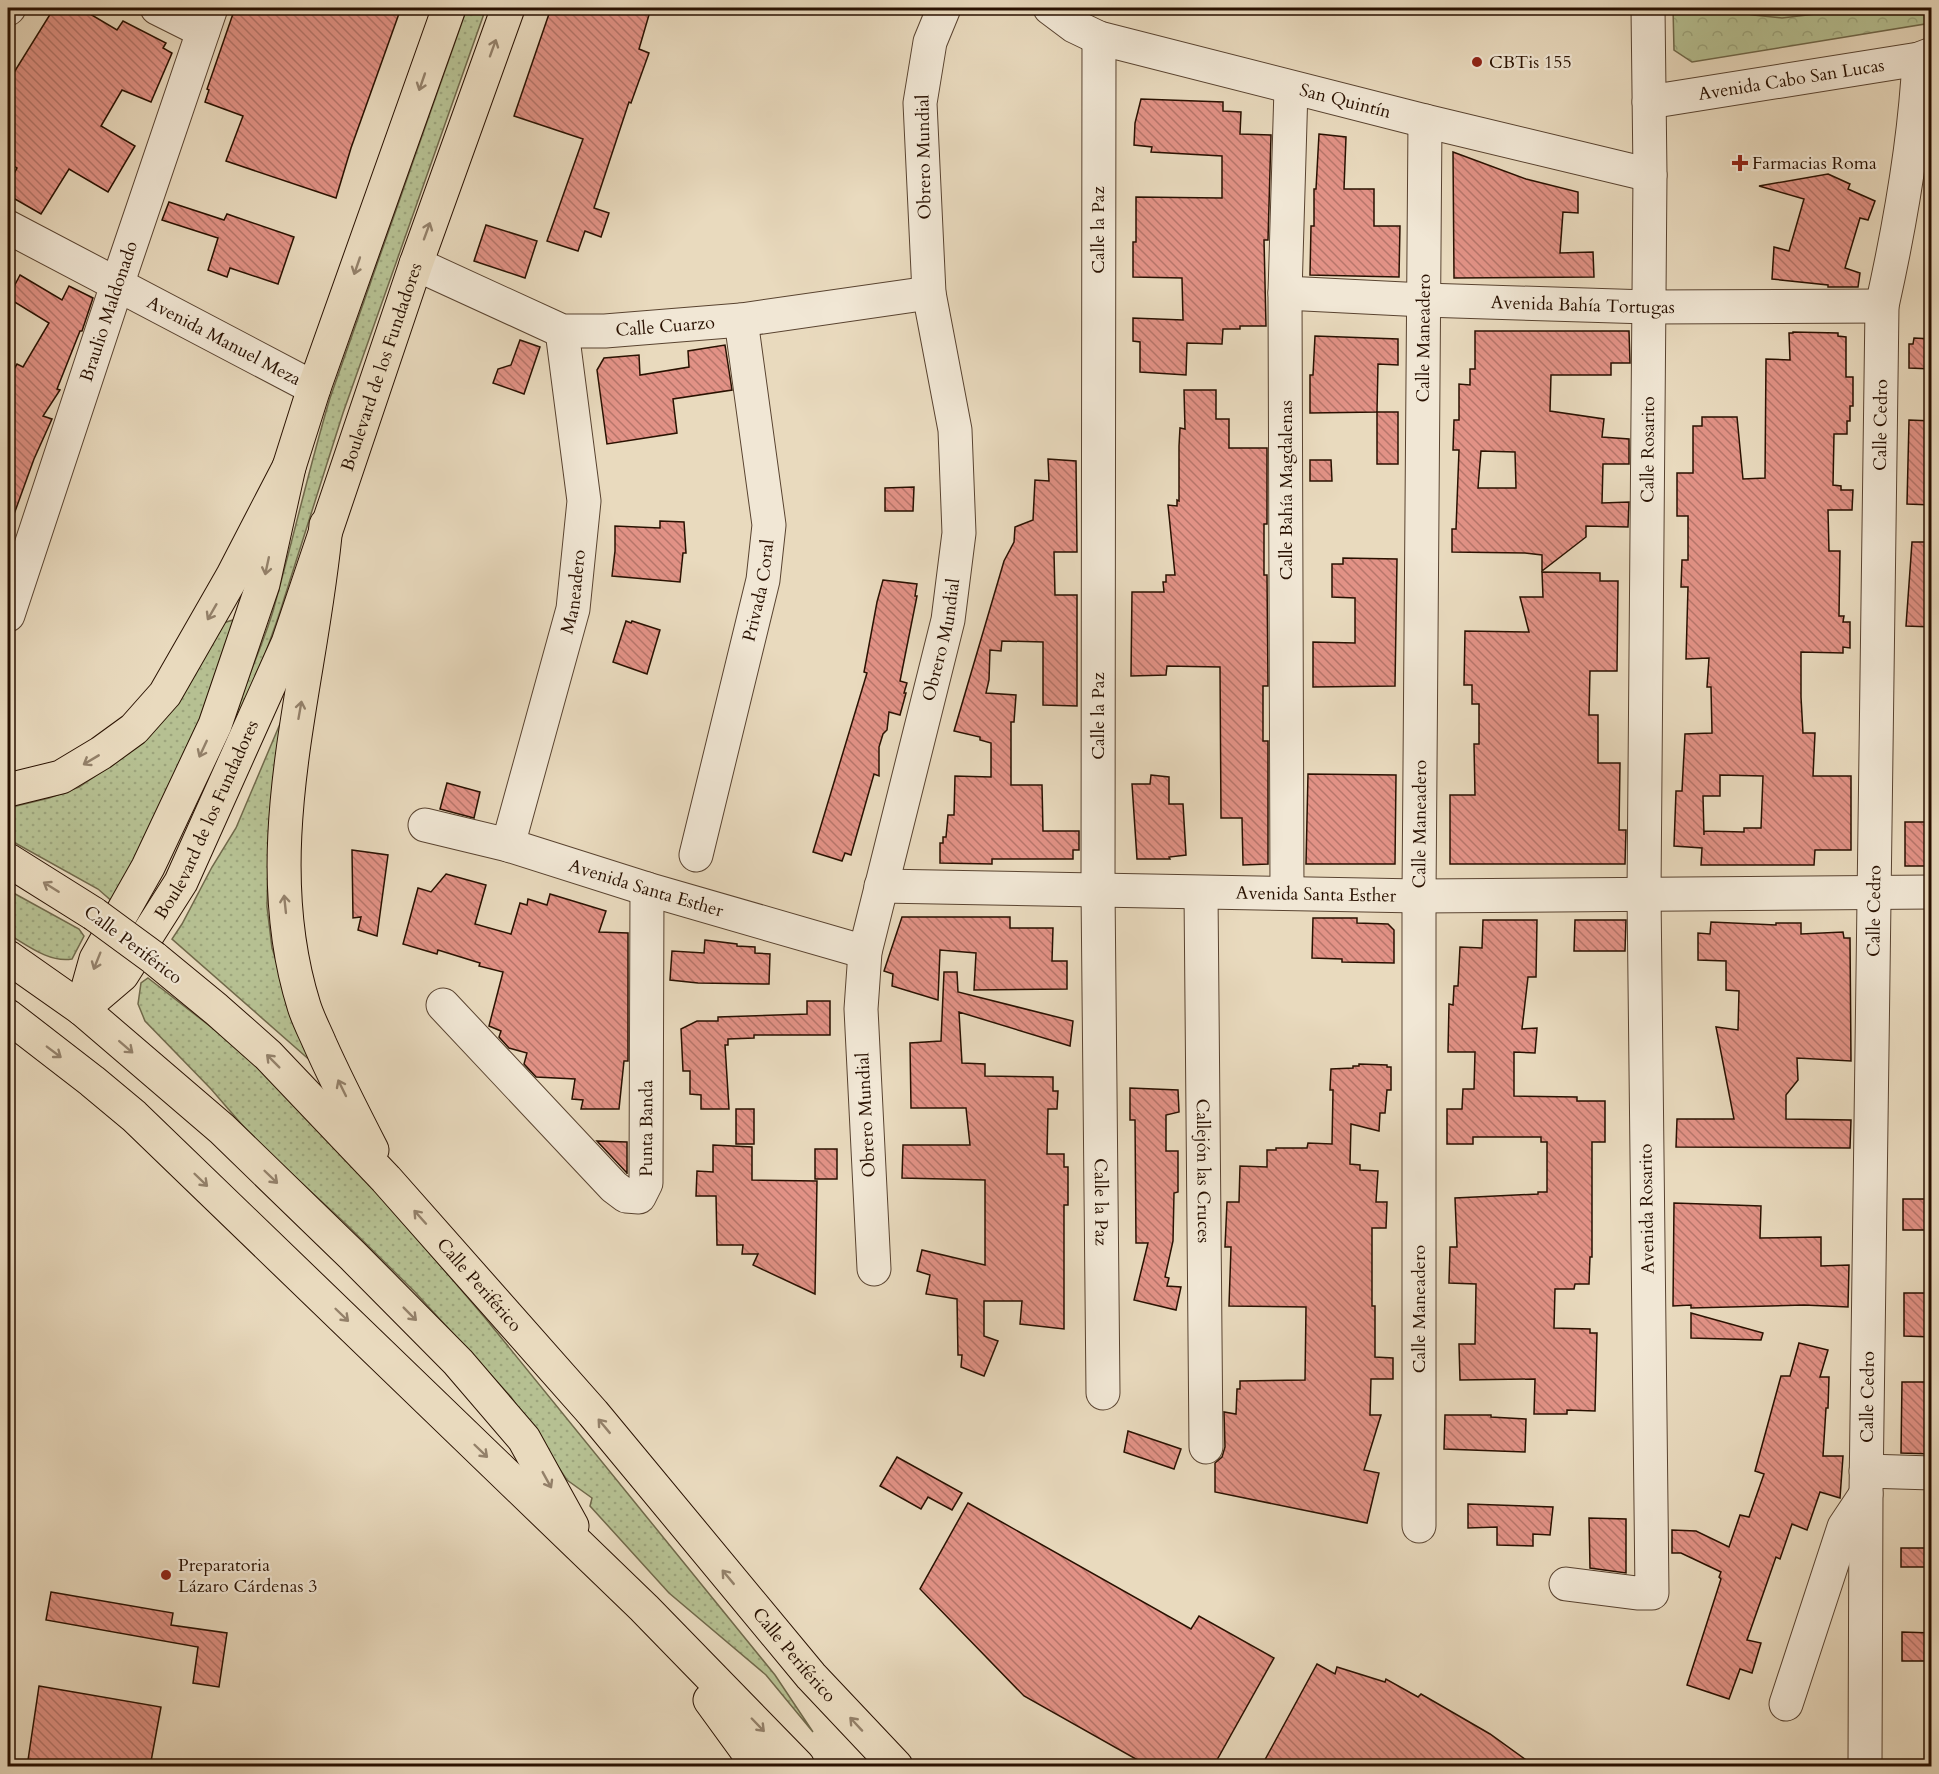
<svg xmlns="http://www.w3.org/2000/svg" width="1939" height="1774" font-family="Cardo,serif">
<defs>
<pattern id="grass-dots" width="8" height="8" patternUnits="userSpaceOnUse" patternTransform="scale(1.5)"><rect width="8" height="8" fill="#b6c092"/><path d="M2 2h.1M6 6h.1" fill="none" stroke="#9ca47c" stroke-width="1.8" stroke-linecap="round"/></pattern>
<pattern id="park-crowns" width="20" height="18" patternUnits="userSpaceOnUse" patternTransform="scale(1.5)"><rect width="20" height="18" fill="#b6c092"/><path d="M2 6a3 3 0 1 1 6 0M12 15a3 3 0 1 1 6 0" fill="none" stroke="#9ca47c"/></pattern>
<pattern id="building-back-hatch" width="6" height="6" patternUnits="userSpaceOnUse" patternTransform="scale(1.5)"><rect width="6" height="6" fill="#e29286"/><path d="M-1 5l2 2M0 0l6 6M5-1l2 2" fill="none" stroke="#b7766b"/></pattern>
</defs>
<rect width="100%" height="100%" fill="#e9dabe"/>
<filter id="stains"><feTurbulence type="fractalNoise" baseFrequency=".00333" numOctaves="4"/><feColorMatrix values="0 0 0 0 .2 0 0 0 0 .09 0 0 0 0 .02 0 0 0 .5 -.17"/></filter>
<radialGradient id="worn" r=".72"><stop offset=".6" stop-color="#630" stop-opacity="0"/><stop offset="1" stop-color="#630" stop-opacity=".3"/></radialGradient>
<g fill="url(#grass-dots)" stroke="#70684a" stroke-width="1.5">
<path d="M467,8H486L343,413L279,615L243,717L231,737C239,693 260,654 273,611C293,540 309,468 330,398Z"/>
<polygon points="233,620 236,627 214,704 114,903 98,889 8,839 8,808 49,798 79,787 123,757 223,623"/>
<polygon points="285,712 268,858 267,907 272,948 296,1020 321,1070 172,939 182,924 212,867 236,828"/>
<path d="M8,890L79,929L84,936L72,959C49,963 27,945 8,934Z"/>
<polygon points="148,978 269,1072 371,1184 486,1319 775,1675 813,1732 766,1675 669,1593 590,1506 592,1498 567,1480 511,1397 415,1292 346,1224 256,1141 211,1089 145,1021 138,1004 141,983"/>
</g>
<polygon fill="url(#park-crowns)" stroke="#70684a" stroke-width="1.5" points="1673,8 1931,8 1931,23 1692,62 1674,50"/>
<polygon fill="#b6c092" stroke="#70684a" stroke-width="1.5" points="1717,8 1866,8 1782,18 1753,15"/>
<g fill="url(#building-back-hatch)" stroke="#291101" stroke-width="1.5" fill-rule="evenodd">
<polygon points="54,8 80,8 117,30 123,21 166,43 163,48 172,53 151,102 122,90 101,126 135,146 108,192 69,169 41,214 8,195 8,185 17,168 8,162 8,82"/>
<polygon points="235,8 401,8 351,148 336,198 226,161 243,116 205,102 209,90 207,89"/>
<polygon points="551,8 651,8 639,49 649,53 631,103 629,102 594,208 609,213 601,237 585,231 578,251 547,241 583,139 514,116"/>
<polygon points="1141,99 1223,102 1223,111 1241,112 1240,134 1271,135 1268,240 1264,240 1266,326 1240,326 1240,329 1223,329 1222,344 1187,343 1186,375 1140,372 1140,342 1133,341 1133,318 1183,320 1182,278 1133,277 1133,242 1136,242 1136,197 1222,198 1222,156 1151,152 1152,147 1134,145 1135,123"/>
<polygon points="1319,134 1346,137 1344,189 1374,189 1374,226 1400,226 1399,277 1310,275 1311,226 1314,226 1314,189 1316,189"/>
<polygon points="1453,152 1526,179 1578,192 1578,213 1563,212 1560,253 1593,252 1594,277 1454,278"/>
<polygon points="1828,174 1850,184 1848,189 1875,201 1868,220 1860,218 1845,268 1860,273 1858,287 1828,287 1828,285 1772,279 1774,247 1789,251 1804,199 1759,186"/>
<polygon points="169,202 224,220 227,214 294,237 278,284 230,268 227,277 208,270 218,238 162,220"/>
<polygon points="486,225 537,241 525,278 474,261"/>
<polygon points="20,275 62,300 69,286 93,298 82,331 80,331 57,389 60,390 43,416 52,419 34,459 9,528 8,379 17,364 23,367 49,323 8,298"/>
<path d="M1475,331H1629L1630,363H1611V375H1551L1550,411L1604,419L1602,437L1629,439V464H1603L1602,503L1629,502L1628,527L1586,526V537L1542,571V555L1525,553L1452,552V529H1456L1459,450H1453L1454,420H1459V384L1470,385V369H1475ZM1481,451L1515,452L1516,488H1478Z"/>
<path d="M1793,332L1838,333V336L1846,337V377H1853V406H1850V421H1847V434H1834L1833,485L1841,486V490H1853L1852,510H1828L1829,551H1840L1839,616H1844L1843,622H1850V648L1843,647V653L1801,652V697L1803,733H1815L1813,776H1851V850H1815L1814,865H1701L1702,848L1674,846L1676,791H1682L1685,734L1712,733L1711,687H1707L1709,658L1686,659L1688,587H1681L1682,560H1688V516H1677V473H1693V426H1702V417H1737L1743,479L1765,478L1766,359L1790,360L1789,333H1793ZM1720,775L1763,776L1761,828H1744V832L1704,831V835L1703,796H1720Z"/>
<polygon points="1315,336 1398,339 1398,365 1378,364 1377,412 1310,413 1310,375 1313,375"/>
<polygon points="1914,338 1932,339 1932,369 1909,368 1909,344 1913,344"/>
<polygon points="520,340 540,347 524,394 493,383 498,369 511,365"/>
<polygon points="725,345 732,390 673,399 677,433 607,444 597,370 604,358 639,355 640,375 689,367 688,351"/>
<polygon points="1184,390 1216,390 1216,419 1229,419 1229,448 1267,448 1267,524 1264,524 1264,575 1267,575 1268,686 1263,686 1263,741 1268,741 1268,864 1243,865 1242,818 1221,818 1220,667 1167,666 1166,675 1131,676 1132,592 1164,592 1163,582 1166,582 1166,575 1175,575 1168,505 1177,506 1177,500 1179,501 1179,446 1180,428 1185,429"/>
<rect x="1377" y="412" width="21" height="52"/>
<polygon points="1909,420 1932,421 1932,505 1907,504"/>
<polygon points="1048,459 1076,461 1077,552 1054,552 1055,595 1077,595 1077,706 1043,705 1043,642 1002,641 1001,651 990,650 989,680 986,693 1016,695 1014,722 1011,722 1011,785 1042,785 1043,831 1079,831 1079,850 1073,850 1073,859 992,859 992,864 940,863 940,843 943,843 943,837 946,837 948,815 954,815 955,776 991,777 991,743 980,740 980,737 954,731 1004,561 1014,542 1015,527 1033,520 1035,480 1049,481"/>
<polygon points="1310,460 1331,460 1332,481 1310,481"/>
<polygon points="914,487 913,511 885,511 885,488"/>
<polygon points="660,521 684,522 686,553 683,553 680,582 612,576 615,551 615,526 660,528"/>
<polygon points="1912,542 1932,542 1932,627 1906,626"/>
<polygon points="1343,558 1397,559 1395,686 1313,687 1313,642 1355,643 1355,598 1332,597 1332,564 1343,564"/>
<polygon points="1542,572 1600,573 1600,581 1618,581 1617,671 1590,671 1589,715 1598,715 1598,763 1620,763 1619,830 1626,830 1625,864 1450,864 1450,795 1475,795 1474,744 1479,744 1479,704 1472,704 1472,685 1464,685 1465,631 1529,632 1520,597 1543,597"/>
<polygon points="883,580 917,584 915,596 917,596 900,681 907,683 904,693 906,693 900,715 889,712 887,730 883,734 879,747 879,776 874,774 851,855 845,853 842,861 813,852 867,673 864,672 877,602"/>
<polygon points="626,621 631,623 632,621 660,630 647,674 613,662"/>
<polygon points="1308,774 1396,775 1395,864 1306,864"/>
<polygon points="1151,775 1169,777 1169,804 1183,804 1186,855 1169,857 1170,859 1137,859 1132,784 1150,784"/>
<polygon points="447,783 480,792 474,818 440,809"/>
<rect x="1905" y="822" width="27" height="44"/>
<polygon points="352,850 388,855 377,936 358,930 361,917 353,918"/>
<polygon points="446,874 486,885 475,924 511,934 520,903 527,905 528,899 547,905 550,894 606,911 599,932 628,933 628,1061 624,1061 619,1109 581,1109 583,1100 572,1099 575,1079 536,1077 524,1064 527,1053 509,1048 499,1037 501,1031 489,1026 503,972 479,966 480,963 438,950 437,954 403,944 418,888 431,892"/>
<polygon points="902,917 1010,917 1010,928 1053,928 1052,961 1067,961 1067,989 974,990 976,953 940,950 938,1000 892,986 893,974 884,971"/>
<polygon points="1313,918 1357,918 1357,923 1388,924 1394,930 1394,963 1342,962 1342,959 1312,958"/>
<polygon points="1483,920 1537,920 1536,977 1528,977 1522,1029 1537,1028 1535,1053 1514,1052 1514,1096 1577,1097 1577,1101 1605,1101 1605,1142 1592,1142 1592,1257 1590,1257 1589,1284 1575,1284 1574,1289 1555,1289 1554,1328 1590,1329 1590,1333 1597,1333 1595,1411 1567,1410 1567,1414 1534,1414 1535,1379 1460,1380 1459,1344 1475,1344 1476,1284 1449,1283 1450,1247 1457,1247 1455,1198 1538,1194 1538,1192 1547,1192 1547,1142 1541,1142 1541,1137 1473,1137 1473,1144 1447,1144 1447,1109 1462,1109 1463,1089 1474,1089 1475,1052 1448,1052 1449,1004 1453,1005 1454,986 1458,986 1460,947 1482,948"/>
<polygon points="1575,920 1626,920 1625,951 1574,951"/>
<polygon points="1711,922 1776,925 1776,923 1801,923 1801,934 1843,932 1844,938 1850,938 1851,1061 1797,1058 1798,1080 1786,1095 1786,1119 1851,1120 1850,1148 1676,1147 1677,1119 1734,1119 1716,1027 1738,1030 1739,991 1726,990 1726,961 1698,960 1698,933 1710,934"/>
<polygon points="705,940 737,944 737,946 755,947 755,953 770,954 769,984 698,983 670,980 672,951 704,953"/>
<polygon points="944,972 957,972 958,992 1073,1021 1070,1046 959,1012 962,1063 985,1064 985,1076 1053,1077 1053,1091 1058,1091 1057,1109 1048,1109 1047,1154 1064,1154 1064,1167 1068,1167 1068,1205 1064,1205 1064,1329 1020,1324 1022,1301 984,1301 984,1336 998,1341 984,1376 961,1367 962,1355 958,1355 957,1299 926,1294 930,1275 917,1271 922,1250 985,1265 985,1180 902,1178 903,1145 970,1145 966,1108 911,1108 910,1043 941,1041"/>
<polygon points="807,1001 830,1001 830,1035 754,1035 754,1038 728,1039 728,1045 725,1045 729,1109 701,1109 701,1095 690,1094 690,1071 683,1071 681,1029 697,1021 718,1021 718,1017 807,1014"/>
<polygon points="1359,1064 1387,1065 1387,1067 1391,1067 1391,1090 1387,1090 1385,1113 1380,1113 1379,1131 1351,1124 1350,1164 1360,1165 1360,1170 1378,1171 1376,1202 1387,1202 1386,1228 1372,1228 1372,1306 1375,1306 1375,1357 1393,1358 1393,1379 1371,1379 1370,1415 1381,1415 1364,1470 1379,1473 1367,1523 1215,1492 1215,1463 1222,1457 1225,1447 1224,1412 1236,1414 1237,1389 1240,1389 1240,1381 1305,1380 1306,1307 1229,1306 1231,1247 1225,1247 1227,1202 1239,1202 1240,1166 1267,1167 1267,1150 1276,1150 1276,1148 1307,1148 1308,1143 1332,1144 1333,1090 1330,1090 1331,1069 1353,1068 1353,1066 1359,1066"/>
<polygon points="1130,1088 1178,1090 1179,1112 1166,1115 1166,1151 1178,1151 1178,1192 1174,1193 1173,1241 1165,1277 1169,1278 1167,1286 1181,1287 1176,1310 1134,1300 1148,1243 1136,1243 1135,1120 1130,1120"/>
<rect x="736" y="1109" width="18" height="35"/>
<polygon points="597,1141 627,1142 627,1174 627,1173"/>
<polygon points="713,1145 752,1147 752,1180 817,1181 815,1294 753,1265 758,1254 742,1254 743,1245 717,1245 716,1196 696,1196 697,1171 713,1172"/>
<rect x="815" y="1149" width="22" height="30"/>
<rect x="1903" y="1199" width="29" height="31"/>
<polygon points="1674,1203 1761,1206 1760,1238 1821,1237 1821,1266 1849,1265 1848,1307 1804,1305 1691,1308 1691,1305 1673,1306"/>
<polygon points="1904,1293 1932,1293 1932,1337 1904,1336"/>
<polygon points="1691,1313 1763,1333 1761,1340 1691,1338"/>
<polygon points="1799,1343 1828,1350 1820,1377 1829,1377 1828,1408 1826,1408 1823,1456 1843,1456 1840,1498 1820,1492 1807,1530 1792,1524 1780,1559 1776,1557 1747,1640 1761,1643 1752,1673 1740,1669 1729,1699 1687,1685 1721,1579 1719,1577 1721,1572 1681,1553 1672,1553 1672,1530 1696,1531 1729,1547 1740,1515 1749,1517 1764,1474 1755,1471 1781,1376 1790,1376"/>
<polygon points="1902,1382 1932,1382 1932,1454 1901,1453"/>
<polygon points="1445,1415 1491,1415 1491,1417 1526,1419 1525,1452 1444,1449"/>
<polygon points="1128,1431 1181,1449 1174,1469 1124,1452"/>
<polygon points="897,1457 962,1493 952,1510 928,1497 921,1509 880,1486"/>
<polygon points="968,1503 1191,1629 1199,1616 1274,1658 1213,1767 1150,1767 1024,1696 920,1589"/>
<polygon points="1468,1504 1553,1507 1550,1535 1533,1534 1533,1546 1497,1545 1497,1527 1468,1528"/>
<polygon points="1589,1518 1626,1519 1626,1573 1590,1568"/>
<rect x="1901" y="1548" width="31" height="19"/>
<polygon points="51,1592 173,1613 171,1625 227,1633 219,1687 193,1683 198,1647 46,1620"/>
<polygon points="1902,1632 1932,1633 1932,1661 1902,1661"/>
<polygon points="1317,1664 1335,1674 1337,1667 1385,1682 1386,1679 1418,1697 1421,1694 1490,1734 1536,1767 1261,1767"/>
<polygon points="39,1686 161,1707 150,1767 27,1767"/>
</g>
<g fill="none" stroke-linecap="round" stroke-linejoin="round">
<g stroke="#594330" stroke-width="35">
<g id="minor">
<polyline points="157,8 203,31"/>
<path id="s1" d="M1050,8L1074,26L1099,38L1425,121L1650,175"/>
<polyline points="8,9 9,8"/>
<path id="s2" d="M1099,38L1098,889L1103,1393"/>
<path id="s3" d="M1649,102L1919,59L1932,54"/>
<path id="s4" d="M8,227L314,388"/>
<path id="s5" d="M416,264L562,331H605L741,320L929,293"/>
<path id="s6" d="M1285,293L1424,300L1648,307L1882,306"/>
<path id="s7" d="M8,615L117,285L211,8"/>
<path id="s8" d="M425,825L508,845L647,889L865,952"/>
<path id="s9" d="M508,845L573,609L584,501L562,331"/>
<path id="s10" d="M696,855L763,580L769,525L741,320"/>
<path id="s11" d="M881,886L1419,896L1932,892"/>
<polyline points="1287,892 1285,293 1291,88"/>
<path id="s12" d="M1201,893L1206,1447"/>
<path id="s13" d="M443,1005L614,1187L626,1196L639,1197L646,1183L647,889"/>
<path id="s14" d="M874,1269L861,1009L865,952L948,620L959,533L955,430L929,293L920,103L930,42L944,8"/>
<polyline points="1866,1471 1932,1473"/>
<path id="s15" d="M1419,1526V896L1425,121"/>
<path id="s16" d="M1566,1584L1637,1593H1652L1644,893L1650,175L1648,8"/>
<polyline points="1786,1704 1844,1527 1866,1494"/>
<path id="s17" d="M1865,1766L1866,1494L1882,306C1900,225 1915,142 1919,59"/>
</g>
</g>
<g stroke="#291101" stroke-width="35">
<g id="major">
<path id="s18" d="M82,1009L122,975L181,882L288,643L416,264L508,8"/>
<polyline points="82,1009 96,959 148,867 215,725 263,584 289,467 314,388 449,8"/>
</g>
</g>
<g stroke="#291101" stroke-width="35">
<g id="highway">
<path d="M326,525C312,685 254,847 304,1006C308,1019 315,1032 320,1044C336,1080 354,1115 372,1150"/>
<polyline points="8,790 61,777 101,753 134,729 165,694 232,577 289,467"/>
<polyline points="8,860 94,914"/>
<polyline points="8,957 82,1009 222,1129 353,1256 458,1362 524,1439 572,1526"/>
<path id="s19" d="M154,958L216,1009L268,1055L386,1179L593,1413L811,1676L896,1766"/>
<polyline points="8,1016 92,1081 134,1116 644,1608 798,1766"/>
<polyline points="710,1700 758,1766"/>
</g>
</g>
<use href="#minor" stroke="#f1e7d5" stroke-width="33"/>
<use href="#major" stroke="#e9dabe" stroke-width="33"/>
<use href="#highway" stroke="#e9dabe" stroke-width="33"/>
<g stroke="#291101" stroke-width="35" stroke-linecap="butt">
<polyline id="highway-bridge" points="94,914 154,958"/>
</g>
<use href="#highway-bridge" stroke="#e9dabe" stroke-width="33"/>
</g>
<defs><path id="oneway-shaft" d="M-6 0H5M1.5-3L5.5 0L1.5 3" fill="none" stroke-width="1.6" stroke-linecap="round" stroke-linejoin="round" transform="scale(1.5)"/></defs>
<g stroke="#938069">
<use href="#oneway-shaft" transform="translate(493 48) rotate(-70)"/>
<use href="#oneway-shaft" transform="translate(422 82) rotate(109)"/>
<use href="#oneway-shaft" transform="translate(427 231) rotate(-70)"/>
<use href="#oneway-shaft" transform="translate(357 266) rotate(109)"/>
<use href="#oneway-shaft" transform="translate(267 566) rotate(102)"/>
<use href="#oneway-shaft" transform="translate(212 612) rotate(120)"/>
<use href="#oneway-shaft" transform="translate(300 710) rotate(-80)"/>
<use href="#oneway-shaft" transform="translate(203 749) rotate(115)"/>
<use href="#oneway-shaft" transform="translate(91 760) rotate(149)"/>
<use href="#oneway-shaft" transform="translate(51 887) rotate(-148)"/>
<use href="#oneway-shaft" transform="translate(285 904) rotate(-96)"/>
<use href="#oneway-shaft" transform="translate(97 961) rotate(112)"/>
<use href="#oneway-shaft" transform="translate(126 1047) rotate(41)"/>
<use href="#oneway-shaft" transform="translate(54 1052) rotate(37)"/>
<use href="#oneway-shaft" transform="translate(273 1061) rotate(-135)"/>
<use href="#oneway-shaft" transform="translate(342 1088) rotate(-116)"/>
<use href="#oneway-shaft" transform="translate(271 1177) rotate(44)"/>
<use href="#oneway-shaft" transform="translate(201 1180) rotate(44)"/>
<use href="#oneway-shaft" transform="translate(420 1217) rotate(-132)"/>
<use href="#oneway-shaft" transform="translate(410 1314) rotate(45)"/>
<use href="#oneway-shaft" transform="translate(342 1315) rotate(44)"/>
<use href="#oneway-shaft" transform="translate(604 1426) rotate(-130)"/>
<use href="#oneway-shaft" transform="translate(481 1451) rotate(44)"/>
<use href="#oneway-shaft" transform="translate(547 1480) rotate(61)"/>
<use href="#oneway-shaft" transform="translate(728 1577) rotate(-130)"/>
<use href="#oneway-shaft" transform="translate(856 1724) rotate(-133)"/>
<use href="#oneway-shaft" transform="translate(758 1725) rotate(46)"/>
</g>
<g fill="#8f2418" stroke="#f1e7d5" stroke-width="2">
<circle cx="1477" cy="62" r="6"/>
<path d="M1737 154h6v6h6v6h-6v6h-6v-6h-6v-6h6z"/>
<circle cx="166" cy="1575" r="6"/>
</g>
<g text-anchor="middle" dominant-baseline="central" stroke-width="4.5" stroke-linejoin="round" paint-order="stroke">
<g font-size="18" fill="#291101" stroke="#f1e7d5" text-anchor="start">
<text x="1489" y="62">CBTis 155</text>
<text x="1752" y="163">Farmacias Roma</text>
<text x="178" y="1565">Preparatoria<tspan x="178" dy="21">Lázaro Cárdenas 3</tspan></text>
</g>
<g font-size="18" fill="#291101" stroke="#f1e7d5">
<text stroke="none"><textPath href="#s3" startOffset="144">Avenida Cabo San Lucas</textPath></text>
<text stroke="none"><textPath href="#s1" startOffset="312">San Quintín</textPath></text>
<text transform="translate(924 157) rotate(-91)">Obrero Mundial</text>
<text transform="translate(1098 230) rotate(-90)">Calle la Paz</text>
<text stroke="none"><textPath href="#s6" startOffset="298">Avenida Bahía Tortugas</textPath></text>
<text stroke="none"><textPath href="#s7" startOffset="320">Braulio Maldonado</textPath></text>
<text stroke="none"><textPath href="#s5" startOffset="264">Calle Cuarzo</textPath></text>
<text stroke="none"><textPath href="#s15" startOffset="1188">Calle Maneadero</textPath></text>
<text stroke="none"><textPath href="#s4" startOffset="244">Avenida Manuel Meza</textPath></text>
<text stroke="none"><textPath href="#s18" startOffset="716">Boulevard de los Fundadores</textPath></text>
<text stroke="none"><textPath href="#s17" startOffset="1341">Calle Cedro</textPath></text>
<text stroke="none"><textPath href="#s16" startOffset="1230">Calle Rosarito</textPath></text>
<text transform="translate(1286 490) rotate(-90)">Calle Bahía Magdalenas</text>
<text stroke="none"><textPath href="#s10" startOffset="272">Privada Coral</textPath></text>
<text stroke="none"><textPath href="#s9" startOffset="262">Maneadero</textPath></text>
<text stroke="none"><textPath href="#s14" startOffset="639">Obrero Mundial</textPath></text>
<text transform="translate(1098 716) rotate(-90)">Calle la Paz</text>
<text stroke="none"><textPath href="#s18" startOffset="230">Boulevard de los Fundadores</textPath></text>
<text stroke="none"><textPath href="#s15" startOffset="702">Calle Maneadero</textPath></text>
<text stroke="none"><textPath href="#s8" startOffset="230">Avenida Santa Esther</textPath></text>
<text stroke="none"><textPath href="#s11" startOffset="435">Avenida Santa Esther</textPath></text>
<text stroke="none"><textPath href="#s17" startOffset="855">Calle Cedro</textPath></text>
<text transform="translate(133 945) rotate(37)">Calle Periférico</text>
<text transform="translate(866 1115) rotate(-93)">Obrero Mundial</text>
<text stroke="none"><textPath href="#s13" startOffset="348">Punta Banda</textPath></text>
<text stroke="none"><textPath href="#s12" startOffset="278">Callejón las Cruces</textPath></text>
<text stroke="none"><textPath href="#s2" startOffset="1164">Calle la Paz</textPath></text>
<text transform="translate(1647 1209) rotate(-91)">Avenida Rosarito</text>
<text stroke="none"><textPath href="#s19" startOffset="462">Calle Periférico</textPath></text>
<text transform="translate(1419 1309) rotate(-90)">Calle Maneadero</text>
<text stroke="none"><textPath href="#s17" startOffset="369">Calle Cedro</textPath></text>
<text stroke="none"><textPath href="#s19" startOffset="948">Calle Periférico</textPath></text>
</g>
</g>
<rect width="1939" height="1774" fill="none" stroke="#e9dabe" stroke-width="30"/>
<rect x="9" y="9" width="1921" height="1756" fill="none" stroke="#291101" stroke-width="3"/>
<rect x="15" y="15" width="1909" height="1744" fill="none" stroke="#291101" stroke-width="1.5"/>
<rect width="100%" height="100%" filter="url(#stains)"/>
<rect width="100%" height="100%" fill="url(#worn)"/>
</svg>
